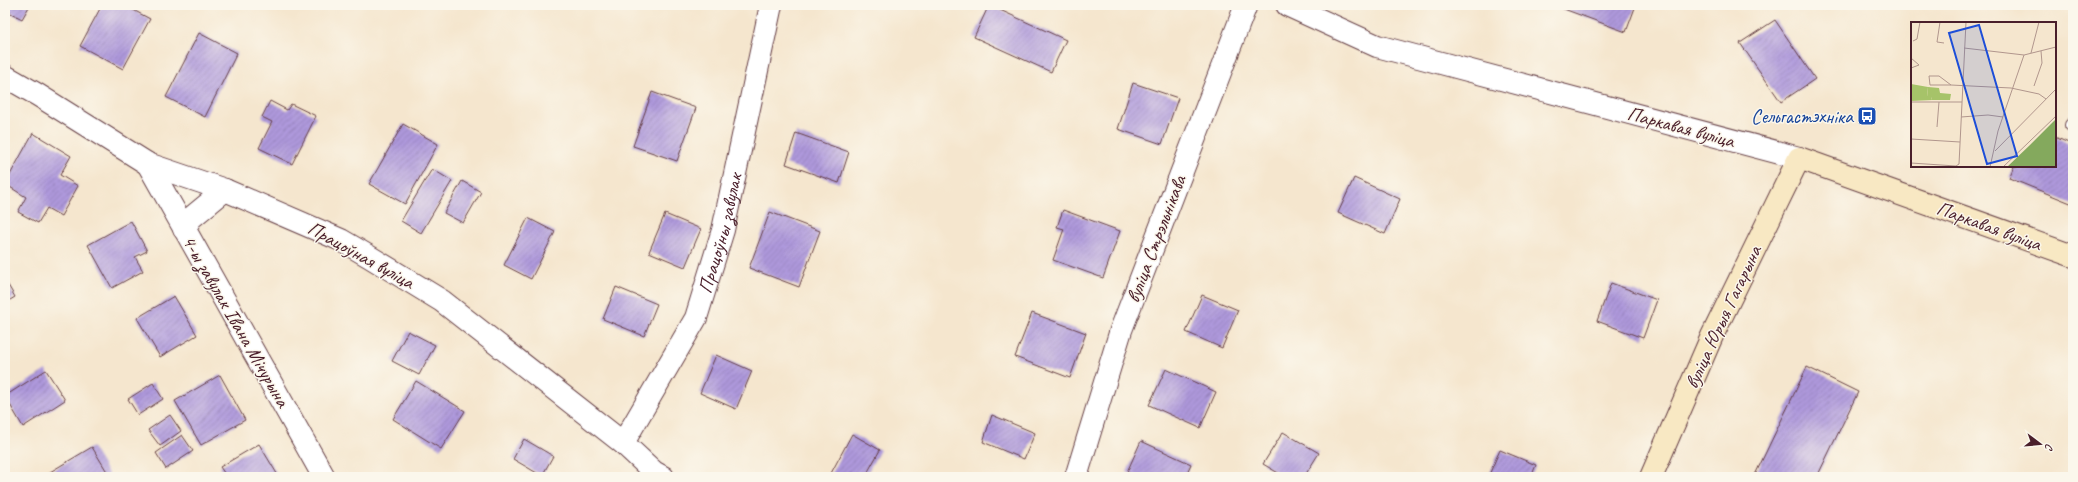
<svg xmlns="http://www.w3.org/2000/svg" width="2078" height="482" font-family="Caveat,sans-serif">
<defs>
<pattern id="building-hatch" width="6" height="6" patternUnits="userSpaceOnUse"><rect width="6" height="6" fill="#ae99dc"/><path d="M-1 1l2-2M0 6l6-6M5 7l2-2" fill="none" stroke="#907cb3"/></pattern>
</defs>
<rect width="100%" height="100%" fill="#fbf7ec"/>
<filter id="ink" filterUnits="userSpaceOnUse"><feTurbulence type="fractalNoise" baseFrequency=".025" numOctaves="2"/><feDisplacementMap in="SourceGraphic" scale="8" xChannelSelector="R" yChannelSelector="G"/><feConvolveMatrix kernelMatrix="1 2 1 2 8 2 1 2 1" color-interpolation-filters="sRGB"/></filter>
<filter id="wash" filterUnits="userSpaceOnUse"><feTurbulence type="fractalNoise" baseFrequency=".012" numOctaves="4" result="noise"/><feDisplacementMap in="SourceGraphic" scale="16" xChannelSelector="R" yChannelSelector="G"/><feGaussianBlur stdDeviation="0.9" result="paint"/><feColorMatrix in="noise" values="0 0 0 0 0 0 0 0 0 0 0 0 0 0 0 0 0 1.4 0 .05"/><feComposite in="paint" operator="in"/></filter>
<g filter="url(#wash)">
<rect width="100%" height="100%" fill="#f5e6ce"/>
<g id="blocks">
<g fill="url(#building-hatch)">
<polygon points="5,5 30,5 22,19 5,10"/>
<polygon points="102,5 124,5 150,19 123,69 80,46"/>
<polygon points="989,5 1066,40 1051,72 974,37"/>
<polygon points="1553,5 1636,5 1626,32"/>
<polygon points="1775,20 1815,79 1781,102 1740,43"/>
<polygon points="199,33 237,53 205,117 166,97"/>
<polygon points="1133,83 1178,98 1162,144 1118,129"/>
<polygon points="652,92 696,108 677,161 633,146"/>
<polygon points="270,101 287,110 291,104 316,116 292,164 259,148 272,122 262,117"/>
<polygon points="403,124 438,144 405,204 369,184"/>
<polygon points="33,133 71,156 60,175 78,186 61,216 47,208 38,223 18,212 26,197 5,184"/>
<polygon points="796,133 849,152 839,183 786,164"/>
<polygon points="2055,137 2073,145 2073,204 2009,178 2014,166 2055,166"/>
<polygon points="432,169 452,181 421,233 401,221"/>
<polygon points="1354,178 1400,199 1385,234 1338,213"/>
<polygon points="462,181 481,192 463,223 444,213"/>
<polygon points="1063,210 1120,231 1103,278 1053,260 1064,229 1057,227"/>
<polygon points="770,212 820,231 799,287 749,268"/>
<polygon points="665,214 701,229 685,267 649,252"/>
<polygon points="528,218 555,232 531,279 504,265"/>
<polygon points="131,221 147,251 135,257 143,271 112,288 88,245"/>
<polygon points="5,280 15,297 5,303"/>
<polygon points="1611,283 1657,300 1643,338 1597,321"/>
<polygon points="616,287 657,304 644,336 603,319"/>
<polygon points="1202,295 1238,310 1222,348 1186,332"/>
<polygon points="174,296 197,335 160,357 137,318"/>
<polygon points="1032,313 1086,333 1070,378 1015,357"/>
<polygon points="408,331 435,345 419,375 392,361"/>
<polygon points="716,355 752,371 736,409 700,393"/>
<polygon points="1807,367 1858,392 1817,477 1754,477"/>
<polygon points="1166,369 1216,392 1200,428 1149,405"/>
<polygon points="46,370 65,400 23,427 5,396"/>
<polygon points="220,375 245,420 201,445 175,401"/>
<polygon points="416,381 465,411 441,449 393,419"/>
<polygon points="153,383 163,399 138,415 128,399"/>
<polygon points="170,415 181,431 160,446 148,430"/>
<polygon points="992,415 1035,433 1024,459 983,442"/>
<polygon points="1283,432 1319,453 1304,477 1285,477 1263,464"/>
<polygon points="852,434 880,450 865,477 829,477"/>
<polygon points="182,435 193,451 166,469 156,453"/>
<polygon points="524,439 553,456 542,476 513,459"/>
<polygon points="1141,441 1191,464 1185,477 1138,477 1127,472"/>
<polygon points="259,444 279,477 227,477 220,467"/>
<polygon points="92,447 109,475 106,477 53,477 50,472"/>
<polygon points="1500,450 1536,465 1531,477 1488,477"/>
</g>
</g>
</g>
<g filter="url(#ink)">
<use href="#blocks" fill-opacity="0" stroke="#643d43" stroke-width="1"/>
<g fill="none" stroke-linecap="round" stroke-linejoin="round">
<g stroke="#643d43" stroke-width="14">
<polyline id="lane" points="2071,125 2073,125"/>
</g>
<g stroke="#643d43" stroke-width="24">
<g id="street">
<polyline points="1287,5 1377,46 1799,158"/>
<polyline points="5,76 38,95 148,164 225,190 341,240 370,257 442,301 623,443 654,472 663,477"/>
<polyline points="148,164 324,477"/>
<polyline points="184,229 191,218 225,190"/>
<path id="s1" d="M623,443L696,318L723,230L771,5"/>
<polyline points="1076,477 1121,330 1246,5"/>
</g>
</g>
<g stroke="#643d43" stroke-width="24">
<polyline id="secondary" points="1651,477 1712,336 1799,158 2073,256"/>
</g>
<use href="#lane" stroke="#fff" stroke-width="12"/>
<use href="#street" stroke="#fff" stroke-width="22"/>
<use href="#secondary" stroke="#f8e8c3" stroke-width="22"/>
</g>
</g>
<defs>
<g id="bus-square" transform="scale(1)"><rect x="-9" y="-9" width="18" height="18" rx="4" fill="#1a4fb4" stroke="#fbf7ec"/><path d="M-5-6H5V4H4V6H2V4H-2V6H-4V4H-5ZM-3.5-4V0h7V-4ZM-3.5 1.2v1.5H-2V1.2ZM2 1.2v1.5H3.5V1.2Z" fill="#fff"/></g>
</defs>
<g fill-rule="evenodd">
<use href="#bus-square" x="1867" y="116"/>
</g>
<g text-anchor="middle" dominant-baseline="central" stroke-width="3" stroke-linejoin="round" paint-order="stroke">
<g font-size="20" fill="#164399" stroke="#fbf7ec" text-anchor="end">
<text x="1853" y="116">Сельгастэхніка</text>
</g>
<g font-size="20" fill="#4a1f2b" stroke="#fbf7ec">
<text transform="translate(1681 127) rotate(15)">Паркавая вуліца</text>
<text transform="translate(1989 226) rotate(20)">Паркавая вуліца</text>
<text stroke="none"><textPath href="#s1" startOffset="233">Працоўны завулак</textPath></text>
<text transform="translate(1156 239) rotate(-69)">вуліца Стрэльнікава</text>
<text transform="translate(361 255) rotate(29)">Працоўная вуліца</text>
<text transform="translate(1723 317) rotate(-65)">вуліца Юрыя Гагарына</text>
<text transform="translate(236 321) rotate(60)">4-ы завулак Івана Мічурына</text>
</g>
</g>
<g transform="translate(1911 22)">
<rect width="145" height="145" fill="#f5e6ce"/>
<path d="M0,62L17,65L16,74L20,75L21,78L0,79Z" fill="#a6c369"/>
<path d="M145,97V145H96L119,123Z" fill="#84a95d"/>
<path d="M17,65L28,66L29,71L40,72L39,78H21L20,75H16Z" fill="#a6c369"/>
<path fill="none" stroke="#b1968d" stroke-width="1" d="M29,0L26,20L33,21M2,19L6,17L9,0M53,26L113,33L145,25M120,31L128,0M0,36L8,43L0,46M40,63H19L18,54H28L40,63L100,66L128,72L135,77M123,64L131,41L130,29M0,80H51M50,95L77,93L92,95M26,105L28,80M0,117L49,120M84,129L145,67M0,141L45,144L48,142L55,0M79,145L87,109L113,33M92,145L145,94"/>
<path fill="#1d4ed8" fill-opacity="0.15" stroke="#1d4ed8" stroke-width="2" d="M68,3L106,134L76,142L38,11Z"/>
<rect width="145" height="145" fill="none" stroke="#4a1f2b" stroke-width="2"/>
</g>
<rect width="2078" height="482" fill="none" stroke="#fbf7ec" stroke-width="20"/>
<g transform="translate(2040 444) rotate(106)" stroke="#fbf7ec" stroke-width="3" paint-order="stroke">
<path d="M0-3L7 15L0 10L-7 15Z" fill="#4a1f2b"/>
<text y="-6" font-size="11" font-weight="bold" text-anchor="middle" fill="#4a1f2b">С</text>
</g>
</svg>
